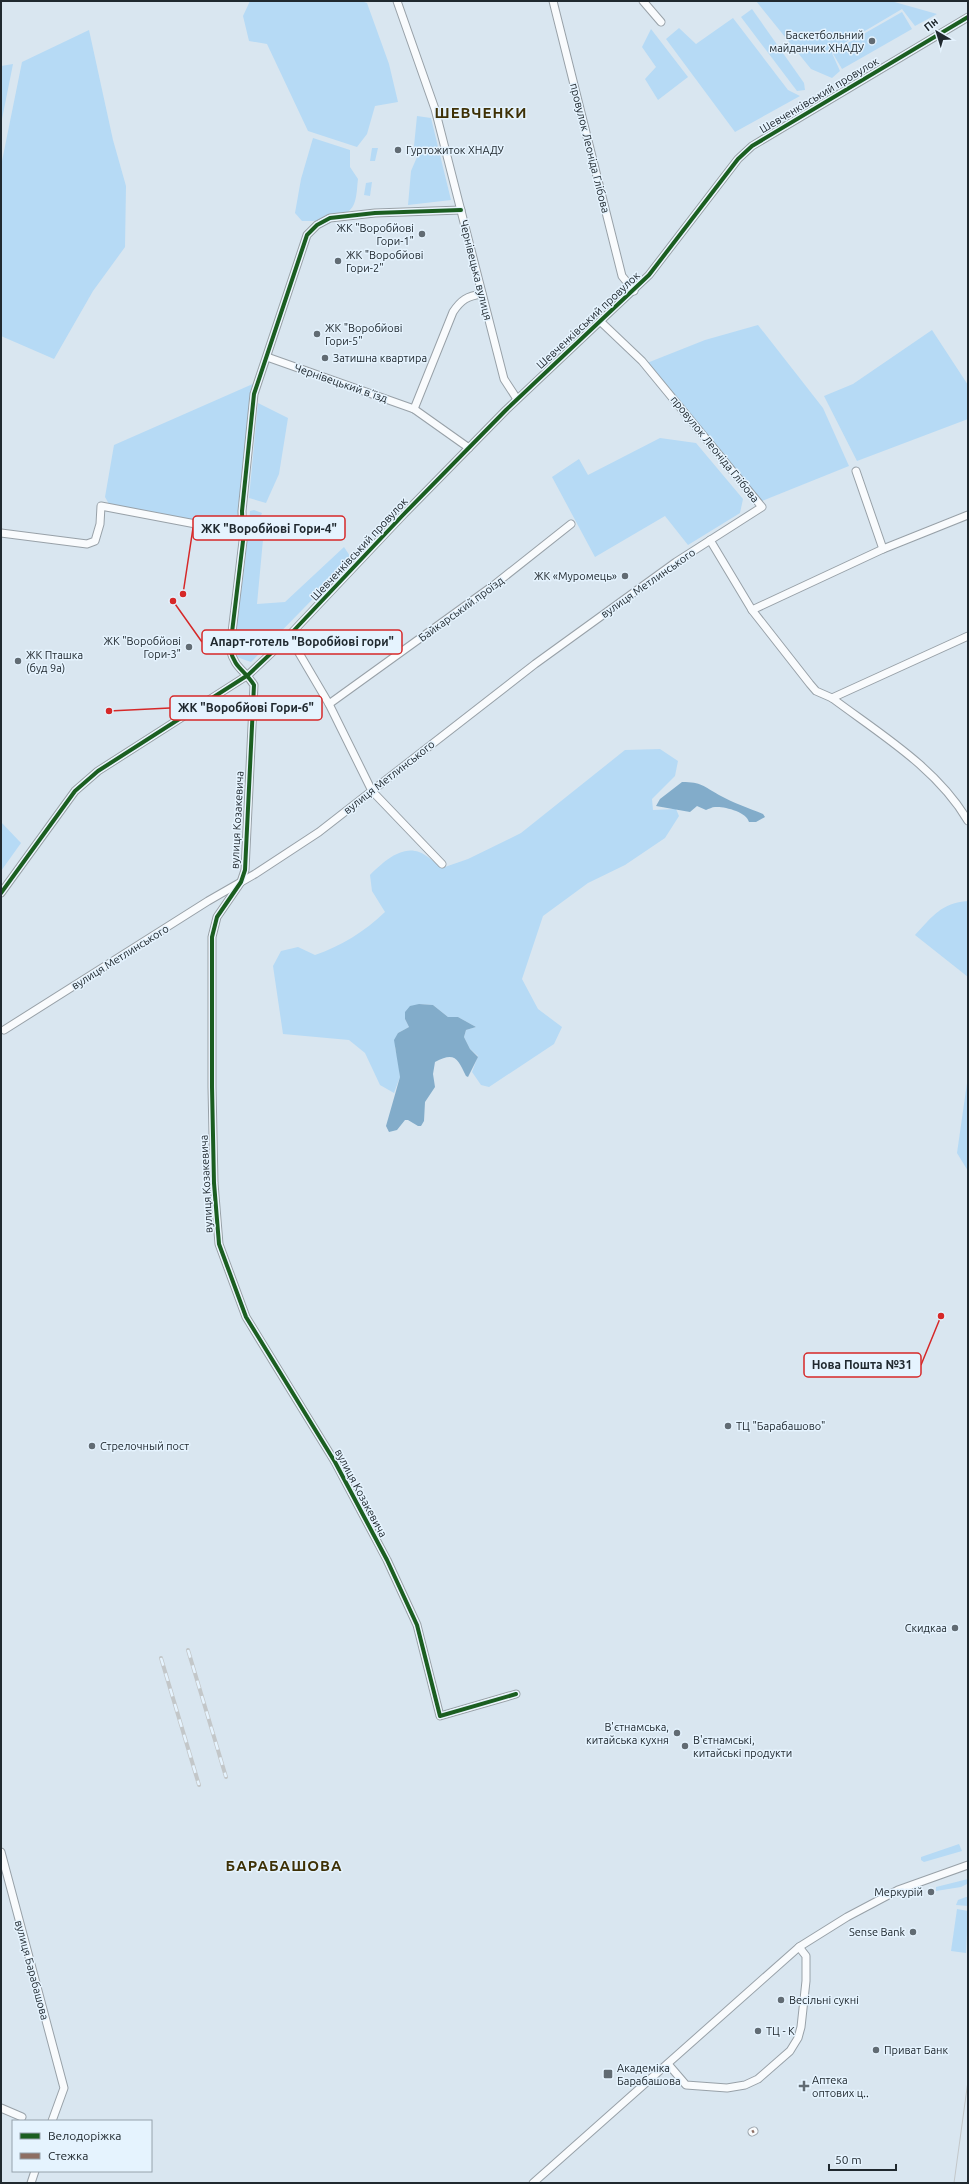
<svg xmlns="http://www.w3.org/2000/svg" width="969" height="2184" font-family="Ubuntu,sans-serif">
<rect width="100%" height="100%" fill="#d9e6f0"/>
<g fill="#b6daf5">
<polygon points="250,1 361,1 367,3 389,64 398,102 375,106 367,134 357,147 308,131 267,44 249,41 243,16"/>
<polygon points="756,1 891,1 937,14 915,26 902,9 831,51 840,71 832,78 811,69"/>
<polygon points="752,9 804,83 805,90 797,91 741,17"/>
<polygon points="902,12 912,29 842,69 832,52"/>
<polygon points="733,18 788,90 800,96 735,132 666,39 679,28 696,44"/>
<polygon points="651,29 688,77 658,100 645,79 656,67 642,47"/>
<polygon points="89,30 113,140 126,186 125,247 93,291 54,359 1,336 1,166 22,62"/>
<polygon points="13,64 1,124 1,66"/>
<polygon points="417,116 431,118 451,200 408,205 411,171 417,157 414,146"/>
<path d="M313,138L350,150V167L358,179C357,187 357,197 354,204C347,221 317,221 302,221L295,213L301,179Z"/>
<polygon points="372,148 378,148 375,161 370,161"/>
<polygon points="372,182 370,196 364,195 366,183"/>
<polygon points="758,325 823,408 849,466 762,501 647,363 705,340"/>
<polygon points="932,330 968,385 968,419 857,461 824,396 853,384"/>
<polygon points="255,383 251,394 238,512 240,529 109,504 105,497 114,445"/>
<polygon points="258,403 288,418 279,474 266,503 249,498"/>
<polygon points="660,438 696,443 743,499 740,513 688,545 665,516 595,557 552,477 579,459 588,475"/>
<path d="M254,510L262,513L257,525L264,529L257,604L285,602L344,547L352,559L251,662C236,656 234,660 234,641L245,562L250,511Z"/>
<path d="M660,749L678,761L675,776L652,799L653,810L676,809L679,816L665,838L625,865L588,883L543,916L522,979L538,1009L562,1027L554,1044L489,1087L481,1085L472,1072L478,1056L470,1049L464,1037L466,1030L476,1027L458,1017H448L433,1005L419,1004L405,1019L409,1027L398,1033L395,1048L398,1059L400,1077L394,1093L380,1085L365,1053L349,1040L283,1034L273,966L281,951L298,947L315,955C341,946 364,932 385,912L372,891L370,875C382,863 401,845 419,852C427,855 435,863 442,868L468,859L521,833L625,750Z"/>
<polygon points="1,822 21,843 1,871"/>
<path d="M968,901V977L915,935C933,916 941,903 968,901Z"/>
<polygon points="968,1076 968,1171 957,1153"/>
<polygon points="959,1844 962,1851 924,1862 921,1860 921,1857"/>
<polygon points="968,1879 967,1884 961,1887 936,1891 936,1887"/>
<polygon points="966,1897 968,1897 968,1906 956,1905 958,1900"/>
<polygon points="957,1909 968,1911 966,1953 951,1951"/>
</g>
<g fill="#82acca">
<path d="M682,782C702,782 703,786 719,795C733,803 749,808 763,814L765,817L756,822H749C747,812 724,806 715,807C712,807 709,809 706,810L697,806L690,812L656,806L660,799Z"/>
<path d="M419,1004L433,1005L448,1017H458L476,1027L466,1030L464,1037L470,1049L478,1057L468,1077L466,1076C458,1059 455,1051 435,1062L433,1074L435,1087L425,1102L424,1121L421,1126H418L408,1120H405L397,1130L389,1132L386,1126L400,1077L394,1040L398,1033L409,1027L405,1019V1012L410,1006Z"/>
</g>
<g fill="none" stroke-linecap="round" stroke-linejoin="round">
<g stroke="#98a1a8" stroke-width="9">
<g id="street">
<polyline points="397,1 435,109 504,379 517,399"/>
<polyline points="553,1 622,276 634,291"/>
<polyline points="643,1 661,22"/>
<path d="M461,210L375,213L330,218L317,225L307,235L254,394L242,511L243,541L230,649C235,669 244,669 254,685L245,870L241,882L217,917L212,937V1087L214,1183L219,1244L246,1317L335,1462L387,1560L417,1625L440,1716L516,1694"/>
<polyline points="267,357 414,409 469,448"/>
<path d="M414,409L453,312C461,300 467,296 482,294"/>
<polyline points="856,471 883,549"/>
<polyline points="1,533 87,544 95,541 100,524 101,506 243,533"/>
<path d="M710,540L752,610L810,684L816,691L832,698C880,734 937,768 968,821"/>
<polyline points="752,610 883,549 968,515"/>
<polyline points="289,636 329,704 372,791 442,864"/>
<polyline points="832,698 968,636"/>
<polyline points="329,704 494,585 571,524"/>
<polyline points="1,893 75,791 98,771 248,675 283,642 403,515 506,410 649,275 738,159 752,146 968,17"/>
<polyline points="4,1030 208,901 255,874 319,832 535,664 676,562 762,507 642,361 601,322"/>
<polyline points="1,1852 64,2088 52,2121"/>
<polyline points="668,2064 686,2085 727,2088 745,2085 758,2079 790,2051 798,2038 801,2027 806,1981 806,1956 799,1947"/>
<polyline points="1,2108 22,2117"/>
<polyline points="752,2132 754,2131"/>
<polyline points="31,2183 35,2171"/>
<polyline points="533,2183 799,1947 847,1917 898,1890 968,1865"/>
</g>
</g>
<use href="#street" stroke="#f9fbfd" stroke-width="7"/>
<polyline stroke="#c3c7c9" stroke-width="1" points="954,2183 968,2081"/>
<g stroke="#c3c7c9" stroke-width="4">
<g id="rail">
<polyline points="188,1650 226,1777"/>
<polyline points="161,1658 199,1785"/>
</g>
</g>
<use href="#rail" stroke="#e5f3fe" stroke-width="2.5" stroke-dasharray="8" stroke-linecap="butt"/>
<polyline stroke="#8d6e63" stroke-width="3" stroke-dasharray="6 3" stroke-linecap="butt" points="752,2132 754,2131"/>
<g stroke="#e5f3fe" stroke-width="6">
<g id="cycleway">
<path d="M461,210L375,213L330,218L317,225L307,235L254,394L242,511L243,541L230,649C235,669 244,669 254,685L245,870L241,882L217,917L212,937V1087L214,1183L219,1244L246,1317L335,1462L387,1560L417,1625L440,1716L516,1694"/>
<polyline points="1,893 75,791 98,771 248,675 283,642 403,515 506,410 649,275 738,159 752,146 968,17"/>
</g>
</g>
<use href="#cycleway" stroke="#1b5e20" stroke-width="4"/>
</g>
<g fill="#616b73" stroke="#e5f3fe" stroke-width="1.5">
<circle cx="872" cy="41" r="4"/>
<circle cx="398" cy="150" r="4"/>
<circle cx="422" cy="234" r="4"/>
<circle cx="338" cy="261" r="4"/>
<circle cx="317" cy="334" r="4"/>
<circle cx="325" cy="358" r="4"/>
<circle cx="625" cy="576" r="4"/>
<circle cx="189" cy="647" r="4"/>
<circle cx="18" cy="661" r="4"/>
<circle cx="728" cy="1426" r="4"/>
<circle cx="92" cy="1446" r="4"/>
<circle cx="955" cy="1628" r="4"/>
<circle cx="677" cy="1733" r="4"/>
<circle cx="685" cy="1746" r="4"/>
<circle cx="931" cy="1892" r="4"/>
<circle cx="913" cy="1932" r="4"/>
<circle cx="781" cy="2000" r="4"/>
<circle cx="758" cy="2031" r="4"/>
<circle cx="876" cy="2050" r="4"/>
<rect x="603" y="2069" width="10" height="10" rx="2"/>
<path d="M802 2080h4v4h4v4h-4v4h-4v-4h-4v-4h4z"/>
</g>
<g text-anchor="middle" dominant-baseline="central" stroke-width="3" stroke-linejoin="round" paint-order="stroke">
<g font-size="11" fill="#20292f" stroke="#e5f3fe" text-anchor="start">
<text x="864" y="35" text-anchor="end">Баскетбольний<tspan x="864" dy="13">майданчик ХНАДУ</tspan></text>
<text x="406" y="150">Гуртожиток ХНАДУ</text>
<text x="414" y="228" text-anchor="end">ЖК "Воробйові<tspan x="414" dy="13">Гори-1"</tspan></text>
<text x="346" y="255">ЖК "Воробйові<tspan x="346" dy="13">Гори-2"</tspan></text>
<text x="325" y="328">ЖК "Воробйові<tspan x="325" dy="13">Гори-5"</tspan></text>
<text x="333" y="358">Затишна квартира</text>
<text x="617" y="576" text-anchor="end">ЖК «Муромець»</text>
<text x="181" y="641" text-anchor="end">ЖК "Воробйові<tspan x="181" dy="13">Гори-3"</tspan></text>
<text x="26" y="655">ЖК Пташка<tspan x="26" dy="13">(буд 9а)</tspan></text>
<text x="736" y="1426">ТЦ "Барабашово"</text>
<text x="100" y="1446">Стрелочный пост</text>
<text x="947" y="1628" text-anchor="end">Скидкаа</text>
<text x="669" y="1727" text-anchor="end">В'єтнамська,<tspan x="669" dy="13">китайська кухня</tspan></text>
<text x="693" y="1740">В'єтнамські,<tspan x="693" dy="13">китайські продукти</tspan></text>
<text x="923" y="1892" text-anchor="end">Меркурій</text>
<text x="905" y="1932" text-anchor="end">Sense Bank</text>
<text x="789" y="2000">Весільні сукні</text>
<text x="766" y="2031">ТЦ - К</text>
<text x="884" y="2050">Приват Банк</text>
<text x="617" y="2068">Академіка<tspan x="617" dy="13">Барабашова</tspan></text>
<text x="812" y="2080">Аптека<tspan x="812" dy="13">оптових ц‥</tspan></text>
</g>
<g font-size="11" fill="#20292f" stroke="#e5f3fe">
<text transform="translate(819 95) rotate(-31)">Шевченківський провулок</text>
<text transform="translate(590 148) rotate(76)">провулок Леоніда Глібова</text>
<text transform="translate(476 270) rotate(76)">Чернівецька вулиця</text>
<text transform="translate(588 320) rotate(-43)">Шевченківський провулок</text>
<text transform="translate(341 383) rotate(19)">Чернівецький вʼїзд</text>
<text transform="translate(715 449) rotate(51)">провулок Леоніда Глібова</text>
<text transform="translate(359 549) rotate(-47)">Шевченківський провулок</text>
<text transform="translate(648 583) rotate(-35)">вулиця Метлинського</text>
<text transform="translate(461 609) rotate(-36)">Байкарський проїзд</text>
<text transform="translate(389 777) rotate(-38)">вулиця Метлинського</text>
<text transform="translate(237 820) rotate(-87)">вулиця Козакевича</text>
<text transform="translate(120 957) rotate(-32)">вулиця Метлинського</text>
<text transform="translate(206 1184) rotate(-93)">вулиця Козакевича</text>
<text transform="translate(361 1493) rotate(62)">вулиця Козакевича</text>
<text transform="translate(32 1970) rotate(75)">вулиця Барабашова</text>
</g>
<g font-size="15" font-weight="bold" letter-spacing="1" fill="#3e3106" stroke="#e5f3fe">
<text x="481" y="112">ШЕВЧЕНКИ</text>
<text x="284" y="1865">БАРАБАШОВА</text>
</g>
</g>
<path fill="none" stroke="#d62828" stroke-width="1.5" d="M183 594L193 528M173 601L202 642M109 711L170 708M941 1316L921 1365"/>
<g fill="#d62828" stroke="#e5f3fe" stroke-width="1.5">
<circle cx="183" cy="594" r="4"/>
<circle cx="173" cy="601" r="4"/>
<circle cx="109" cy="711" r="4"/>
<circle cx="941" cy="1316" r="4"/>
</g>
<g fill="#e5f3fe" stroke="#d62828" stroke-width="1.5">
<rect x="193" y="516" width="152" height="24" rx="4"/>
<rect x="202" y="630" width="200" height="24" rx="4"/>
<rect x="170" y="696" width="152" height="24" rx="4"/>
<rect x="804" y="1353" width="117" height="24" rx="4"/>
</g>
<g font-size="12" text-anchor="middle" font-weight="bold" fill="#20292f">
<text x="269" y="533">ЖК "Воробйові Гори-4"</text>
<text x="302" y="646">Апарт-готель "Воробйові гори"</text>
<text x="246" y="712">ЖК "Воробйові Гори-6"</text>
<text x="862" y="1369">Нова Пошта №31</text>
</g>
<rect width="969" height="2184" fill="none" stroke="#20292f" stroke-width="4"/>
<rect x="12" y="2120" width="140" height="52" fill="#e5f3fe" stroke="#96a2ab"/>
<rect x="20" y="2133" width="20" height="6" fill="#1b5e20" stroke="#96a2ab"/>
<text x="48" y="2140" font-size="12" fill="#20292f">Велодоріжка</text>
<rect x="20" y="2153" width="20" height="6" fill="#8d6e63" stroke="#96a2ab"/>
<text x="48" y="2160" font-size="12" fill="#20292f">Стежка</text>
<g transform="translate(937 32) rotate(322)" stroke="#e5f3fe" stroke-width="3" paint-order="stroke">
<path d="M0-3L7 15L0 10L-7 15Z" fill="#20292f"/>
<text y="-6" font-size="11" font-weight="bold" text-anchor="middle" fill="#20292f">Пн</text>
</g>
<path d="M829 2164v6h67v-6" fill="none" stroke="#20292f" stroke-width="2"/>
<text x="835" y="2164" font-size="12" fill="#20292f" stroke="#e5f3fe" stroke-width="3" paint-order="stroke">50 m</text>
</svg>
